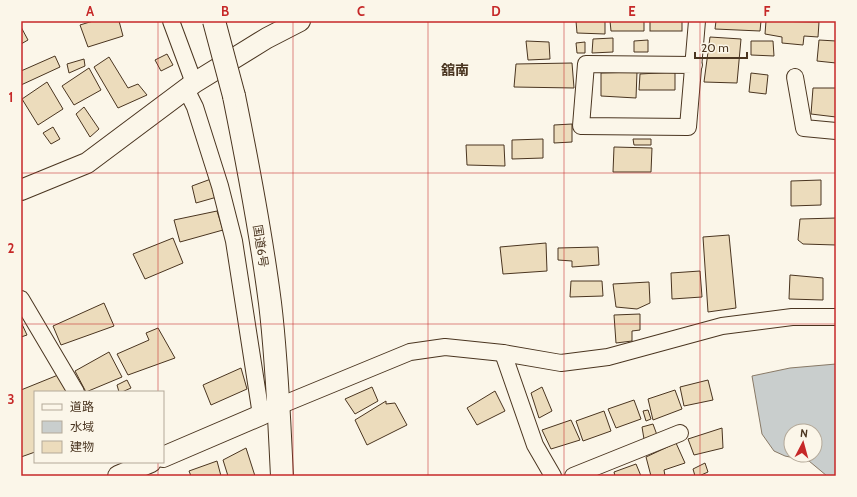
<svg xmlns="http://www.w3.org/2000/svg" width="857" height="497" font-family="Cabin,'Noto Sans JP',sans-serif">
<rect width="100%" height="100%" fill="#fbf6e9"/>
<path fill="#c9cecd" stroke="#887966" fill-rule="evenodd" d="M836,364V476H827L809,461L785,456L774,451L762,434L752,376L790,368ZM791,431H815V455H791Z"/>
<g fill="#ecdcbc" stroke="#4a3520">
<polygon points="93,21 119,21 123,36 88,47 80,25"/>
<polygon points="576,21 605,21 605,34 577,33"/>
<polygon points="610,21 644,21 644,31 611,31"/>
<rect x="650" y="21" width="32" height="10"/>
<polygon points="716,21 761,21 760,31 715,29"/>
<polygon points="766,21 819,22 818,37 804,36 803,45 782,43 782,37 765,34"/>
<polygon points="21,27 28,40 21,44"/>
<polygon points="710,37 741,39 737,83 704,82"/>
<polygon points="613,38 613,52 592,53 593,39"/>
<polygon points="648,40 648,52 634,52 634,41"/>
<polygon points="819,40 836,41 836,63 817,61"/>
<polygon points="526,41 549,42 550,59 528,60"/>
<polygon points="751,41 773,41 774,56 751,55"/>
<polygon points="585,42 585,53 577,53 576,43"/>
<polygon points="167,54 173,65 161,71 155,60"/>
<polygon points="55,56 60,67 21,85 21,71"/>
<polygon points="109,57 128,88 138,84 147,95 118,108 94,67"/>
<polygon points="84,59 85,66 69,73 67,64"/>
<polygon points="572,63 574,88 514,87 516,64"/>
<polygon points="89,68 101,90 74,105 62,86"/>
<polygon points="637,72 636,98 601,96 601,73"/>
<polygon points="675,72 675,90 639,90 640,74"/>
<polygon points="751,73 768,75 766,94 749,92"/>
<polygon points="47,82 63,109 38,125 22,99"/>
<polygon points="813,88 836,88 836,117 811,114"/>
<polygon points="84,107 99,129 90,137 76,114"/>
<polygon points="572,124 572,142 554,143 554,125"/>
<polygon points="53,127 60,139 51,144 43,133"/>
<polygon points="543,139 543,158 512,159 512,140"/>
<polygon points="633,139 651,139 651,145 634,145"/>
<polygon points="466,145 504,145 505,166 467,165"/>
<polygon points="614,147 652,148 651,172 613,172"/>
<polygon points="211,179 217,197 196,203 192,186"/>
<polygon points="821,180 821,205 791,206 791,181"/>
<polygon points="217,211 223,230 180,242 174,220"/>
<polygon points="836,218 836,245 803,244 798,240 800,219"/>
<polygon points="729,235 736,308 708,312 703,237"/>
<polygon points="173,238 183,263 145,279 133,254"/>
<polygon points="546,243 547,271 503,274 500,247"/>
<polygon points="598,247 599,265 572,267 572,261 558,260 558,248"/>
<polygon points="700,271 702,297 672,299 671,273"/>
<polygon points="790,275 823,278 823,300 789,299"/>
<polygon points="571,281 602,281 603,296 570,297"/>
<polygon points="649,282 650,303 637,309 616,307 613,284"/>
<polygon points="104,303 114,326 61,345 53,326"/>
<polygon points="640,314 640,330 632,331 632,341 616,343 614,315"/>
<polygon points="21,322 27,335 21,337"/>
<polygon points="158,328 175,358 128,375 117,354 149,340 146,333"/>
<polygon points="109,352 122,377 86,392 75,371"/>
<polygon points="241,368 247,389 211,405 203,385"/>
<polygon points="58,375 67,392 35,392 35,452 21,457 21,390"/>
<polygon points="127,380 131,388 122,392 119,392 117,385"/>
<polygon points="708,380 713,400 684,406 680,387"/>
<polygon points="372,387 378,401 355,414 345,399"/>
<polygon points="542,387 552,411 539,418 531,393"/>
<polygon points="675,390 682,409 653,420 648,399"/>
<polygon points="495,391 505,411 477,425 467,408"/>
<polygon points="634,400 641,419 616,428 608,409"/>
<polygon points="386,401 386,404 395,403 407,425 367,445 355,420"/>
<polygon points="648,410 651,419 646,421 643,411"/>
<polygon points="604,411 611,431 583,441 576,421"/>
<polygon points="571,420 580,440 551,449 542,430"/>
<polygon points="653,424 657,435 644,439 642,427"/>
<polygon points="722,428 723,448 694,455 688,439"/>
<polygon points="676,443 685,463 664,470 665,476 651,476 646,457"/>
<polygon points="246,448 255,476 228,476 223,460"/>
<polygon points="217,461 221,476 191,476 189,471"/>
<polygon points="705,463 708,472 699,476 695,476 693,469"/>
<polygon points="636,464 641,476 615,476 614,472"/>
</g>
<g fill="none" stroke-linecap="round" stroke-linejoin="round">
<g stroke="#4a3520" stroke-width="18">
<g id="minor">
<polyline points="171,21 194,83"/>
<polyline points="694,65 586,64 581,126 688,127 697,21"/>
<polyline points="795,77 804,128 836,131"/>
<polyline points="186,89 195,107 220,186 234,241 261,415"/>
<polyline points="21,299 76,392"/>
<polyline points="503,353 535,445 553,476"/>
<polyline points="279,406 410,352 445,347 503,353 561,363 608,357 722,326 792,317 836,317"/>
<polyline points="573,476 680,433"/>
</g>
</g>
<g stroke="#4a3520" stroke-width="22">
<g id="tertiary">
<polyline points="21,190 87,163 194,83 267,38 300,21"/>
<polyline points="163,457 261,415 279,406"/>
<polyline points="118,476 151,462"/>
</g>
</g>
<g stroke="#4a3520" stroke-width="24">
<path id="trunk" d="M234,96C248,165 261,233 270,303C277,360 279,418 282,476"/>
</g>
<use href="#minor" stroke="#fbf6e9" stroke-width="16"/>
<use href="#tertiary" stroke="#fbf6e9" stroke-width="20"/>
<use href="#trunk" stroke="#fbf6e9" stroke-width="22"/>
<g stroke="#4a3520" stroke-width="24" stroke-linecap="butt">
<polyline id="trunk-bridge" points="214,21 234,96"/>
</g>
<use href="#trunk-bridge" stroke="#fbf6e9" stroke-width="22"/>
</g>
<path fill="none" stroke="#c62828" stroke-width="1" stroke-opacity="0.55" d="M158,21V392M293,21V476M428,21V476M564,21V476M700,21V476M21,173H836M21,324H836M158,462V476"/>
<g text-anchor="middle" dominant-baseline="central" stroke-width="3" stroke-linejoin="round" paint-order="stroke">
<g font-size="12" fill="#4a3520" stroke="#fbf6e9">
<text transform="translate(261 246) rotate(81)">国道6号</text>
</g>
<g font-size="14" font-weight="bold" fill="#4a3520" stroke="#fbf6e9">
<text x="455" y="70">舘南</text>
</g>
</g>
<rect width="857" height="497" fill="none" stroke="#fbf6e9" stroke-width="44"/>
<rect x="34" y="391" width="130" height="72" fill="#fbf6e9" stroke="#b4a999"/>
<rect x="42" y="404" width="20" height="6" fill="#fbf6e9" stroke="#b4a999"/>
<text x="70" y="411" font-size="12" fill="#4a3520">道路</text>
<rect x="42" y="421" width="20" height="12" fill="#c9cecd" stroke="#b4a999"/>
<text x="70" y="431" font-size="12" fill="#4a3520">水域</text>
<rect x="42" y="441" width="20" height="12" fill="#ecdcbc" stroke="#b4a999"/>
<text x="70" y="451" font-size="12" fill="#4a3520">建物</text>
<g transform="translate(803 443) rotate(6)"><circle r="19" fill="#fbf6e9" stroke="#b4a999"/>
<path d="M0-3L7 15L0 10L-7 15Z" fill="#c62828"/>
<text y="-6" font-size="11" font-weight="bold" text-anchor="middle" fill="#4a3520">N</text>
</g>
<path d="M695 52v6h52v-6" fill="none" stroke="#4a3520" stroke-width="2"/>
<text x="701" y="52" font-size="12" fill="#4a3520" stroke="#fbf6e9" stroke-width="3" paint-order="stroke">20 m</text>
<rect x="22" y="22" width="813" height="453" fill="none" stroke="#c62828" stroke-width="1.5"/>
<g font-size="13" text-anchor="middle" font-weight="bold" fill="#c62828">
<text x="90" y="16">A</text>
<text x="225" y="16">B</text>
<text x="361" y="16">C</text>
<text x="496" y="16">D</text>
<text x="632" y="16">E</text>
<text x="767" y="16">F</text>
<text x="11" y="102">1</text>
<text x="11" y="253">2</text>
<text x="11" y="404">3</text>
</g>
</svg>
